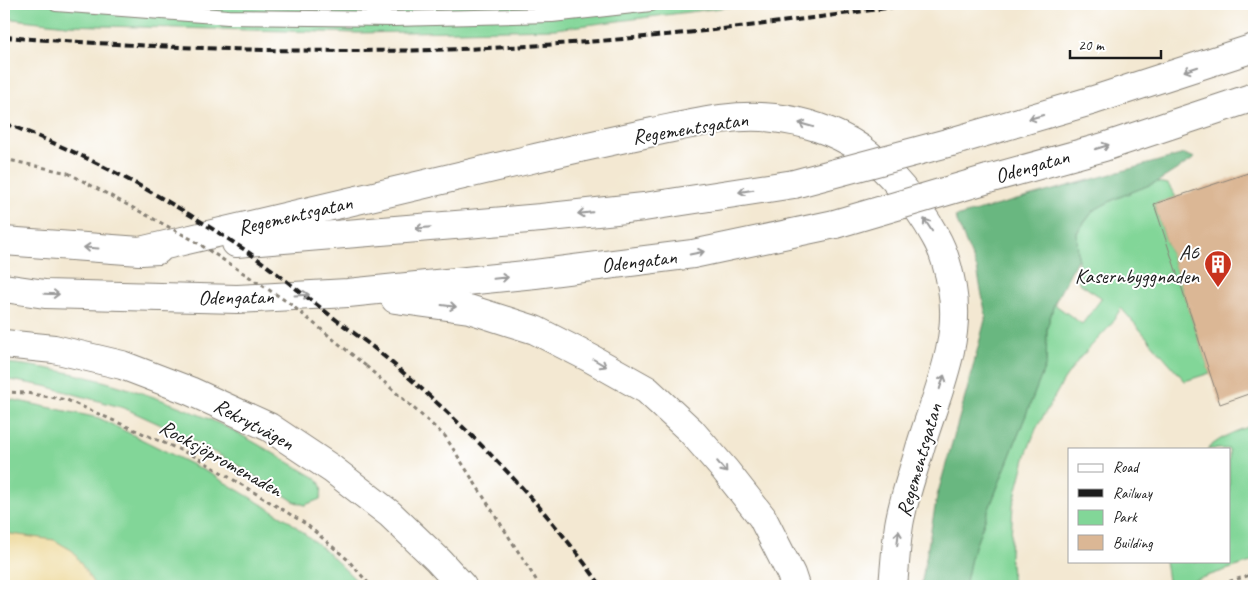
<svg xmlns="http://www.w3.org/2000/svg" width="1258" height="590" font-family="Caveat,sans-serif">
<rect width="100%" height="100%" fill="#fff"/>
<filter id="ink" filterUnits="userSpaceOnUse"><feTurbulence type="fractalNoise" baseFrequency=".02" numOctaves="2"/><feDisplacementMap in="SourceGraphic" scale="10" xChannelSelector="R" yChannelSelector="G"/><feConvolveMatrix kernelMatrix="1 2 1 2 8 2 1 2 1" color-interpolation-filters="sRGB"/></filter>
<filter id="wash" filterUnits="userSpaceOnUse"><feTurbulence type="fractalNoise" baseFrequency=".0096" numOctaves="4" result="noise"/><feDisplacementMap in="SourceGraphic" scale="20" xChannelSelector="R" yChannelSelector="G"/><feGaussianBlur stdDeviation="1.12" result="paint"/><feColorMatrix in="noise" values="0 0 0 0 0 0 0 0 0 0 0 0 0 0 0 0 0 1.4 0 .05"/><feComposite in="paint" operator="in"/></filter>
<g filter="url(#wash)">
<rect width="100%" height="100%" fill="#f3e8d2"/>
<g fill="#82d698" stroke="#4f795a">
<polygon points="4,4 752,4 555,29 358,33 67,25 4,18"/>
<polygon points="1157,182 1168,184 1176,197 1154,204 1210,373 1185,381 1121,308 1110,326 1079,359 1064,380 1036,429 1026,455 1013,505 1010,554 1013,586 965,586 971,558 985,519 1046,364 1047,328 1054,304 1082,324 1102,298 1079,283 1077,233 1094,210 1117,198"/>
<path d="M4,363C75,368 166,397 230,429C259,444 287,462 316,478C322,485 323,490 320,499L305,505L295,502L236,464L170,429L124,408L45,386L4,379Z"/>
<polygon points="4,398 99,418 209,473 288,520 327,552 362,586 95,586 90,579 4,559"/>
<path d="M1254,425V537L1252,550L1254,561L1176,586H1153L1168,581L1165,561H1229V449H1207C1222,436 1236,431 1254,425Z"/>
</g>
<polygon fill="#69b780" stroke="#426a4e" points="1184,154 1195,158 1157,182 1117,198 1094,210 1077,232 1078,258 1054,304 1047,328 1046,364 985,519 971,558 965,586 921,586 937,496 967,390 986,316 977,269 955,217"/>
<polygon fill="#eeda9e" stroke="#857b5d" points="4,533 54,540 73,551 95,586 4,586"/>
<g id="blocks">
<polygon fill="#dbb795" points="1254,171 1254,392 1220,404 1154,204"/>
</g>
</g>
<g filter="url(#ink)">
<use href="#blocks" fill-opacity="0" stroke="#888277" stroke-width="1"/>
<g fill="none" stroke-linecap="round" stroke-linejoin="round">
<g stroke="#888277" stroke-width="16">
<polyline id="lane" points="56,4 228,17 394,19 552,15 651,4"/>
</g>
<g stroke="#888277" stroke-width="30">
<polyline id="street" points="4,344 54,349 122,365 190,391 269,427 332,469 390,514 438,560 462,586"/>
</g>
<g stroke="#888277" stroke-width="30">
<g id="secondary">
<polyline points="951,142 1094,100 1254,48"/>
<polyline points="988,179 1104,147 1254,97"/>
<polyline points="4,241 140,251 158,250"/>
<polyline points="236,243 541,218 644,207 794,184"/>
<path d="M140,251C269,221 398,191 527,160C569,150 611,141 653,132C692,124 733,113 774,118C803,121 835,131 860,148C888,168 918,205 935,236C944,251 949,271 952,288C962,343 935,397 920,448C913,473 903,500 899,525C896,545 895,566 893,586"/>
<polyline points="4,288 45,294 237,299 348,293 535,274 693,254 835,224"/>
<polyline points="395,299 469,309 535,330 590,358 647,390 691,431 725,470 762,517 791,574 795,586"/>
</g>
</g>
<g stroke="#888277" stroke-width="3" stroke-dasharray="4 4" stroke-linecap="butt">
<polyline points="4,159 68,173"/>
<polyline points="366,366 445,436 540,586"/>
<polyline points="4,392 26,393 67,400 196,457 306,524 347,559 371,586"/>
<polyline points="4,581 13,586"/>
<polyline points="1214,586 1254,574"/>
</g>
<use href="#lane" stroke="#fff" stroke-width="14"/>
<use href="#street" stroke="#fff" stroke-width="28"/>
<use href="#secondary" stroke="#fff" stroke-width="28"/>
<g stroke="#1c1c1c" stroke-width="4" stroke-dasharray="8 4" stroke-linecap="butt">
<path d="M4,37C188,50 374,57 558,44C677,36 796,21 914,4"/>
<path d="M4,123C88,154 170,200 245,250C271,268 296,289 321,308C342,325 365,340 385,357C465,425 541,500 601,586"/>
</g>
<g stroke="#888277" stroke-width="30" stroke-linecap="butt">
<g id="secondary-bridge">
<polyline points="794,184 951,142"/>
<polyline points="835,224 988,179"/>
</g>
</g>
<polyline stroke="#888277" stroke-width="3" stroke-dasharray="4 4" stroke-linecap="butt" points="68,173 193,240 289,303 366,366"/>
<use href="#secondary-bridge" stroke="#fff" stroke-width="28"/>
</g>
<defs><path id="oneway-shaft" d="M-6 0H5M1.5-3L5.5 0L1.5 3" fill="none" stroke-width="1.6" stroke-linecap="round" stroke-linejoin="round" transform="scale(1.25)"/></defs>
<g stroke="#999">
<use href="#oneway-shaft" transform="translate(1191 69) rotate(162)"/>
<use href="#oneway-shaft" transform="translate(1036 117) rotate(164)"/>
<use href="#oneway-shaft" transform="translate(806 125) rotate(-164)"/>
<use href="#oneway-shaft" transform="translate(1102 147) rotate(-17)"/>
<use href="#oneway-shaft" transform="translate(746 191) rotate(171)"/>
<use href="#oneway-shaft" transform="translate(585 213) rotate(174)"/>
<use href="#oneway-shaft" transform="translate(928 225) rotate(-123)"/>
<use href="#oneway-shaft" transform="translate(423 228) rotate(175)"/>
<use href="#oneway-shaft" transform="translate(91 248) rotate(-176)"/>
<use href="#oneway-shaft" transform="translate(697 253) rotate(-11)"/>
<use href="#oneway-shaft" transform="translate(501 278) rotate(-6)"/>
<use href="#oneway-shaft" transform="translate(52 294) rotate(2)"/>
<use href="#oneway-shaft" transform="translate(302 295) rotate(-3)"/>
<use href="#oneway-shaft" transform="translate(449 306) rotate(7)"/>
<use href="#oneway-shaft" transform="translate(600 363) rotate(30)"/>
<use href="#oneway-shaft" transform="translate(942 382) rotate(-72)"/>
<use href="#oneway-shaft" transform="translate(722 467) rotate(50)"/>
<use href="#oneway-shaft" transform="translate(898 538) rotate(-84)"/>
</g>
</g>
<defs>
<g id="building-pin" transform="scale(1.4375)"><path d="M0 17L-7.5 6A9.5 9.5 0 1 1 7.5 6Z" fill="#c8321e" stroke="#fff"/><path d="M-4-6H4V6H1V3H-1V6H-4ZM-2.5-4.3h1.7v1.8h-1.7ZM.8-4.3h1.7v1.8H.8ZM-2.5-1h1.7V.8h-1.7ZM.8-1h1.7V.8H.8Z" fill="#fff"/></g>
</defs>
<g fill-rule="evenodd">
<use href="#building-pin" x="1218" y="264"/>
</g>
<g text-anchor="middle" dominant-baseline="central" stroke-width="4" stroke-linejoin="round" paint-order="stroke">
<g font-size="21" fill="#1c1c1c" stroke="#fff">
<text transform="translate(690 128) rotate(-9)">Regementsgatan</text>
<text transform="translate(1032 166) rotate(-16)">Odengatan</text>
<text transform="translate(295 215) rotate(-13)">Regementsgatan</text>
<text transform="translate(639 261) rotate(-7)">Odengatan</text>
<text transform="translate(236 297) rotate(-1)">Odengatan</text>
<text transform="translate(254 424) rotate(28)">Rekrytvägen</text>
<text transform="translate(221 458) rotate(29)">Rocksjöpromenaden</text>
<text transform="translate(919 460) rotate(-74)">Regementsgatan</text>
</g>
<g font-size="21" fill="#1c1c1c" stroke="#fff" text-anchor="end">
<text x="1199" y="252">A6<tspan x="1199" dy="24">Kasernbyggnaden</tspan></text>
</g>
</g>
<rect width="1258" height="590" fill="none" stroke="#fff" stroke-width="20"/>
<rect x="1068" y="448" width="162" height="115" fill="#ffffff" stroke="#a4a4a4"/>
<rect x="1078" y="464" width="25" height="8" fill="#ffffff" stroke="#a4a4a4"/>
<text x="1113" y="472" font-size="15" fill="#1c1c1c">Road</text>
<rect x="1078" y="489" width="25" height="8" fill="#1c1c1c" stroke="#a4a4a4"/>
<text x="1113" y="498" font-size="15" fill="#1c1c1c">Railway</text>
<rect x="1078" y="510" width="25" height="15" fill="#82d698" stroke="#a4a4a4"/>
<text x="1113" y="522" font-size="15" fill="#1c1c1c">Park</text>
<rect x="1078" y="535" width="25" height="15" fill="#dbb795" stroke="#a4a4a4"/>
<text x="1113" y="548" font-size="15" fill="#1c1c1c">Building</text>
<path d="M1070 50v8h91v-8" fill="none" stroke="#1c1c1c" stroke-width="2.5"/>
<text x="1078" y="50" font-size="15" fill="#1c1c1c" stroke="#ffffff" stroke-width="4" paint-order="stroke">20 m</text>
</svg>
